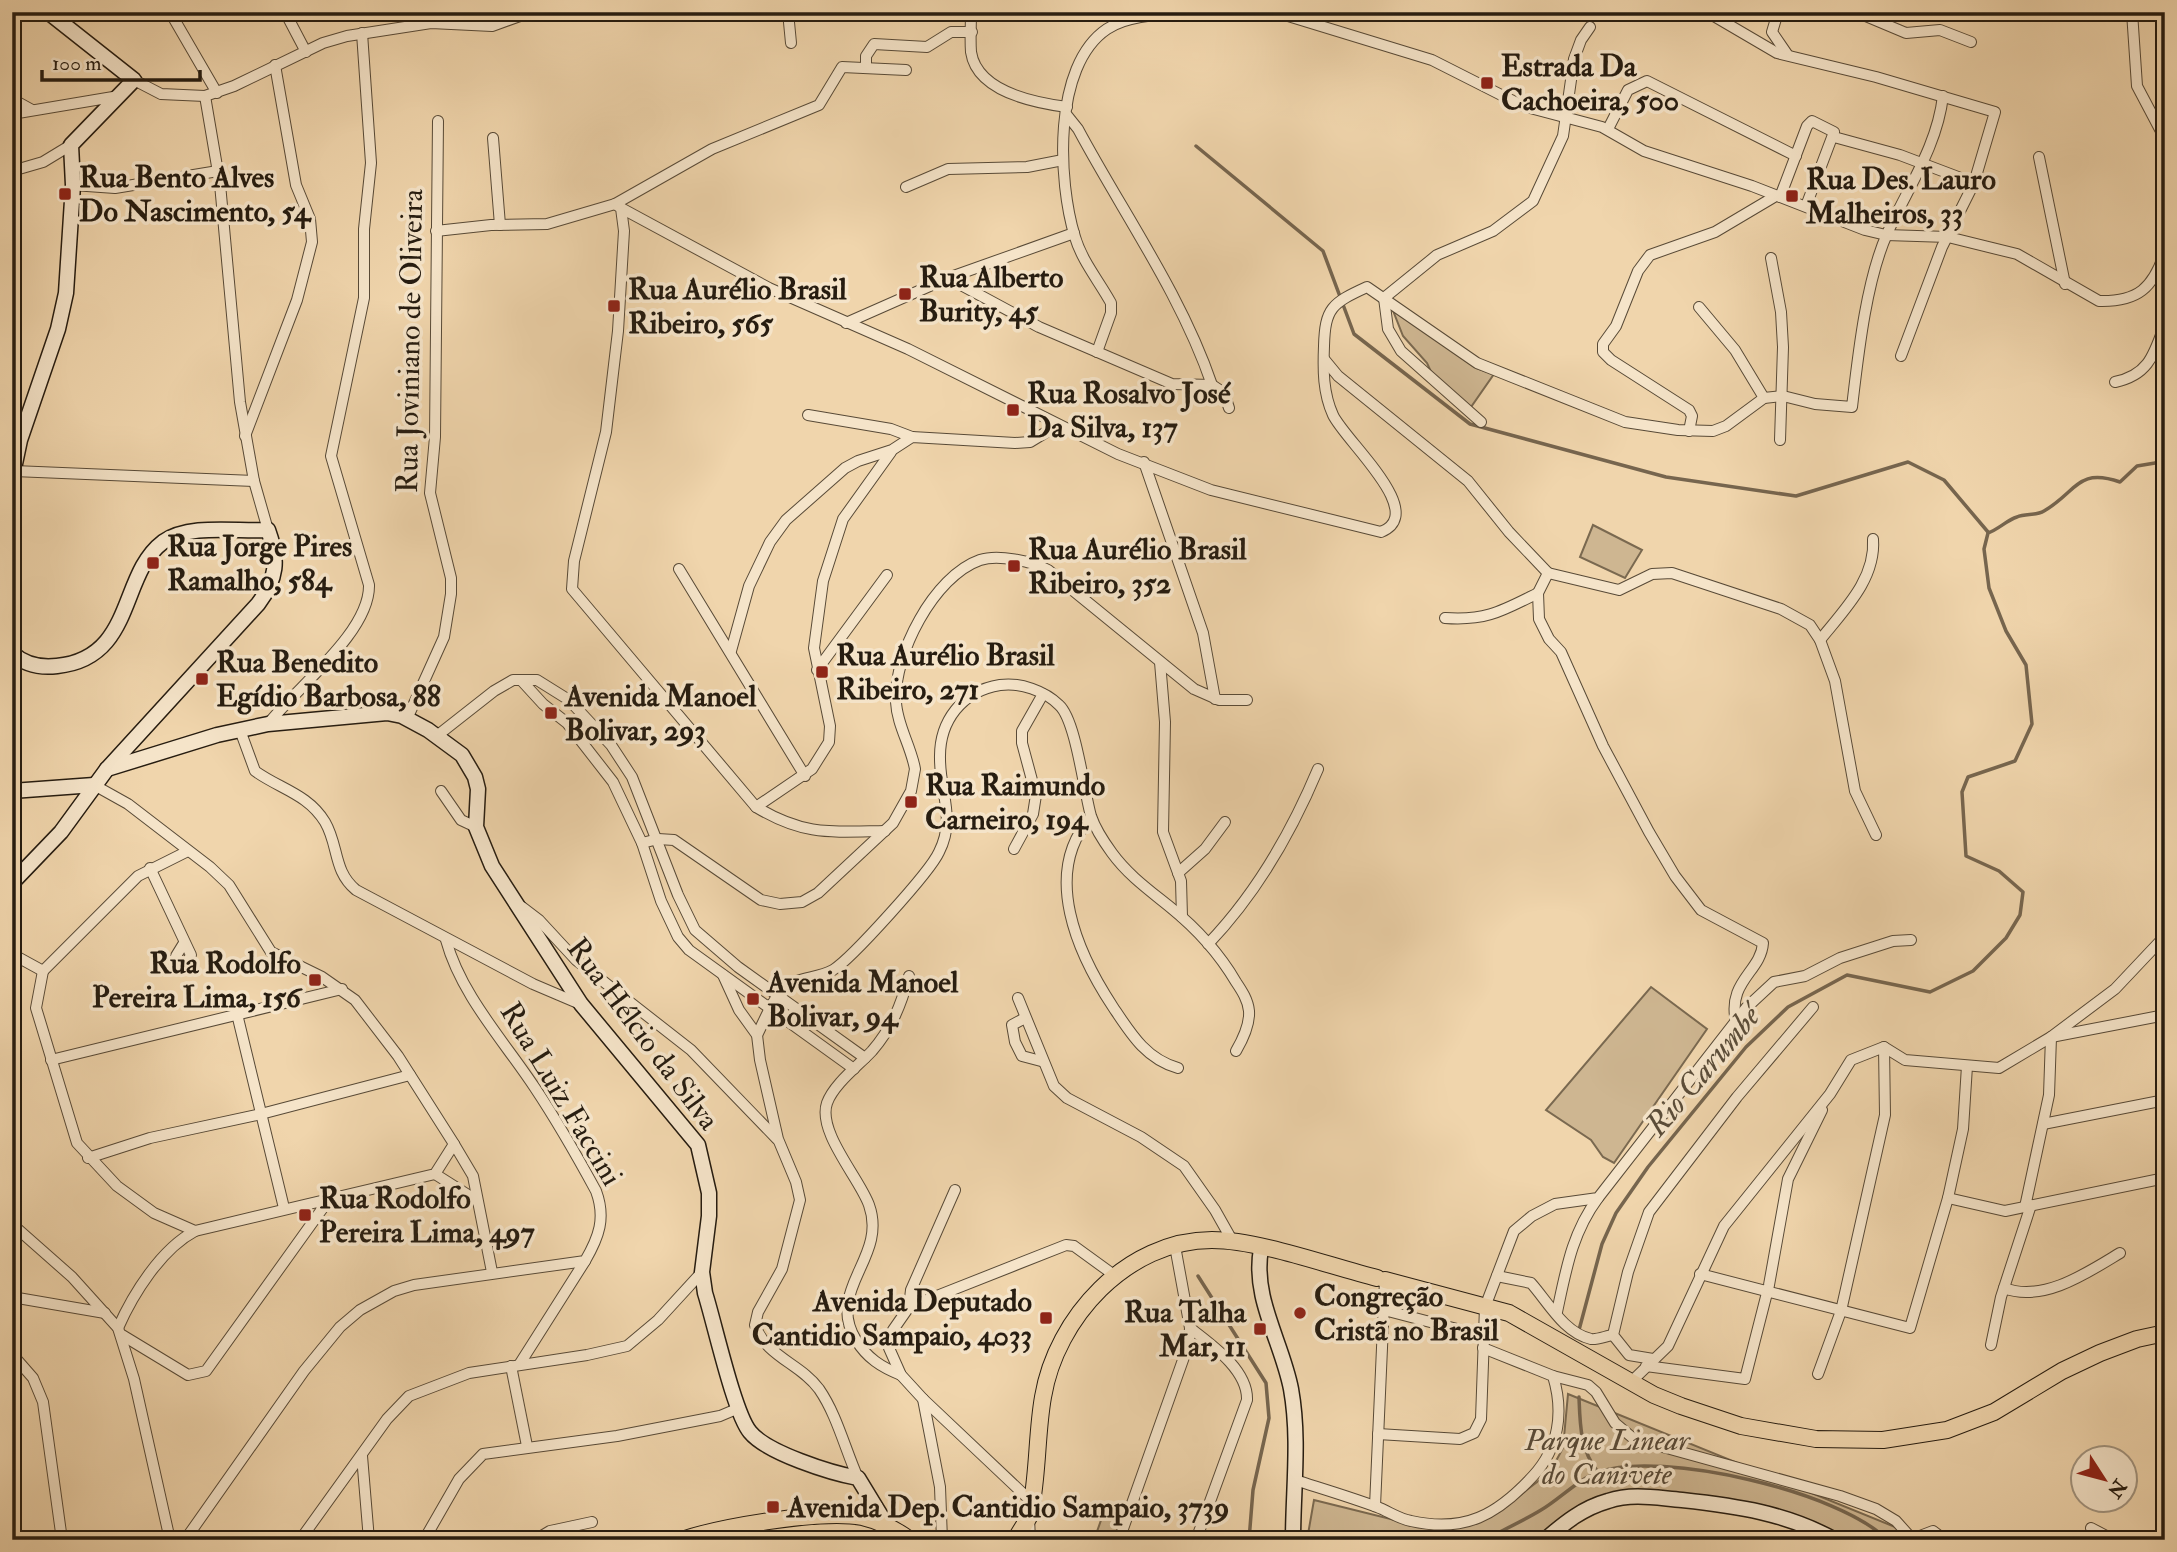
<svg xmlns="http://www.w3.org/2000/svg" width="2177" height="1552" font-family="'IM FELL Double Pica',serif">
<rect width="100%" height="100%" fill="#f0d5ac"/>
<filter id="stains"><feTurbulence type="fractalNoise" baseFrequency=".00286" numOctaves="4"/><feColorMatrix values="0 0 0 0 .2 0 0 0 0 .09 0 0 0 0 .02 0 0 0 .5 -.17"/></filter>
<radialGradient id="worn" r=".72"><stop offset=".6" stop-color="#630" stop-opacity="0"/><stop offset="1" stop-color="#630" stop-opacity=".3"/></radialGradient>
<g fill="#ceb691" stroke="#7a6950" stroke-width="2">
<polygon points="1392,308 1476,368 1494,374 1471,407 1434,378 1427,363 1403,336"/>
<polygon points="1593,525 1642,550 1625,578 1580,557"/>
<polygon points="1651,987 1707,1029 1614,1163 1603,1157 1591,1140 1546,1110"/>
<polygon points="1568,1394 1927,1540 1841,1540 1757,1508 1597,1501 1536,1540 1307,1540 1314,1500 1439,1531 1503,1508 1550,1472 1563,1448"/>
<polygon points="1105,1509 1126,1516 1116,1540 1094,1540"/>
</g>
<g fill="none" stroke-linecap="round" stroke-linejoin="round">
<g stroke="#76654e" stroke-width="3.5">
<polyline points="1196,146 1323,251 1354,334 1470,424 1666,477 1796,496 1908,462 1944,480 1988,532"/>
<polyline points="1198,1276 1266,1383 1269,1418 1253,1490 1249,1540"/>
<path d="M1579,1330L1602,1244L1616,1213L1648,1167L1746,1047L1788,1007L1847,975L1930,992L1973,971L2006,938L2020,915L2023,892L1999,871L1966,856L1962,792L1968,777L2015,761L2032,724L2026,665L2006,631L1989,588L1984,549L1988,533C1999,529 2007,520 2017,517C2025,513 2036,516 2044,511C2077,492 2077,467 2120,482L2137,466L2155,463L2165,457"/>
<path d="M1579,1397C1580,1424 1580,1450 1598,1472"/>
<polyline points="1296,1539 1310,1534 1334,1540"/>
<path d="M1484,1540C1503,1530 1523,1521 1541,1510C1560,1499 1578,1479 1599,1472C1661,1450 1842,1492 1887,1540"/>
</g>
<g stroke="#584a37" stroke-width="12">
<g id="street">
<polyline points="170,12 217,93"/>
<polyline points="285,12 306,52"/>
<polyline points="788,12 791,43"/>
<path d="M971,12C971,25 970,39 971,52C977,92 1036,103 1067,107"/>
<path d="M1275,12L1432,60L1523,106L1602,127L1644,151L1752,186L1865,230L1886,235L1948,237L2017,254L2099,301C2138,302 2153,288 2165,252"/>
<polyline points="1707,12 1777,53 1876,77 1995,112 1974,183 1942,247 1901,356"/>
<polyline points="1778,12 1772,32 1787,54"/>
<polyline points="1856,12 1906,33 1940,30 1971,42"/>
<polyline points="2132,12 2137,86 2165,139"/>
<polyline points="866,66 866,56 874,44 927,47 951,32 972,32"/>
<polyline points="134,80 161,94 205,96 234,86 323,43 347,36 431,23 492,26 531,12"/>
<polyline points="205,96 220,184 240,402 254,481 268,530"/>
<polyline points="12,99 32,110"/>
<polyline points="12,114 119,96"/>
<path d="M1066,114L1078,129C1123,213 1181,294 1212,385"/>
<polyline points="1608,129 1628,90 1647,81 1796,156"/>
<polyline points="1834,137 1900,155 1974,183"/>
<polyline points="493,138 500,225"/>
<polyline points="2039,157 2065,284"/>
<polyline points="12,171 43,162 71,145"/>
<polyline points="73,185 115,188 218,171"/>
<polyline points="906,187 948,169 1027,167 1063,160"/>
<polyline points="1780,197 1807,126 1812,121 1834,132 1806,206"/>
<path d="M615,204L621,208L624,231L618,331L606,432L574,561L572,589L756,807C804,836 831,832 885,831"/>
<path d="M621,208L769,288L908,349L1118,454L1211,490L1381,532C1429,513 1345,441 1333,415C1323,393 1323,370 1324,346C1325,308 1332,303 1367,287L1477,363L1625,422L1678,430L1713,431L1726,426L1764,398L1783,396L1815,404L1852,407C1858,356 1866,281 1887,234C1908,187 1937,147 1943,96"/>
<polyline points="436,231 491,225 547,224 615,204 712,149 819,105 842,67 906,70"/>
<polyline points="1771,258 1781,312 1783,347 1780,440"/>
<polyline points="2158,274 2165,283"/>
<polyline points="948,278 1039,327 1172,384 1212,385 1224,393 1229,408"/>
<polyline points="1699,307 1735,350 1764,398"/>
<polyline points="846,323 948,278 1074,233"/>
<path d="M1097,352L1111,313V303C1099,281 1082,261 1075,237C1058,182 1052,66 1107,29C1134,11 1175,16 1207,12"/>
<path d="M1324,359L1338,376L1468,481L1509,532L1548,573L1538,593L1539,619L1549,639L1561,652L1603,746L1649,832L1675,876L1701,910L1763,943C1761,972 1727,981 1736,1022"/>
<path d="M2115,382C2149,375 2154,354 2165,324"/>
<polyline points="808,415 891,429 912,437"/>
<polyline points="1481,422 1401,351 1388,329 1384,298 1437,255 1493,231 1533,201 1563,136 1574,59 1581,40 1590,27"/>
<polyline points="1689,431 1692,416 1689,410 1611,360 1603,352 1603,344 1616,326 1638,271 1650,255 1715,232 1774,197"/>
<polyline points="245,436 297,300 312,242 310,219 296,185 275,65"/>
<polyline points="1144,462 1203,633 1215,699"/>
<polyline points="14,471 254,481"/>
<polyline points="679,569 805,776"/>
<polyline points="1548,573 1619,590 1652,574 1672,573 1781,609 1810,625 1820,640 1835,681 1855,791 1876,835"/>
<path d="M1445,618C1486,621 1502,611 1538,593"/>
<path d="M1820,640C1844,610 1876,579 1873,539"/>
<polyline points="731,651 749,586 770,542 786,520 845,468 858,461 892,450 912,437 1015,443 1030,442 1058,425"/>
<polyline points="1160,662 1165,722 1163,832 1181,881 1182,917"/>
<polyline points="817,670 887,575"/>
<polyline points="521,680 543,704 567,723 613,782 642,843 661,901 678,937 689,950 854,1069"/>
<polyline points="407,719 444,637 451,594 451,578 430,493 435,437 438,121"/>
<path d="M268,724C297,687 370,632 369,585L331,456L364,298V229L371,163L362,33"/>
<path d="M240,730L255,771C280,789 308,794 325,822C339,846 333,871 356,890L533,984L580,1004"/>
<polyline points="438,735 494,691 513,680 537,680 569,700 611,745 632,777 678,895 695,930 738,967 865,1058"/>
<polyline points="441,791 461,820 476,827"/>
<polyline points="756,807 812,769 829,742 830,726 814,648 823,581 843,519 891,452"/>
<path d="M1091,817C1041,873 1078,954 1113,1007C1131,1034 1146,1059 1178,1068"/>
<path d="M642,843L658,839L674,840L761,900L780,904L802,902L818,893L893,823L911,791L915,769C911,746 897,725 896,702C893,655 934,576 980,560C998,554 1031,561 1048,570L1194,689L1219,700H1247"/>
<polyline points="1014,849 1033,814 1036,795 1022,743 1022,731 1043,694"/>
<polyline points="150,868 191,955 188,961 180,963 176,956 184,943"/>
<polyline points="1178,873 1205,849 1225,822"/>
<polyline points="522,907 539,920 576,960 691,1050 777,1139"/>
<path d="M1208,944C1255,895 1292,831 1318,769"/>
<polyline points="12,954 43,971 138,876 188,851"/>
<polyline points="43,971 36,1008 77,1143 117,1186 154,1213 195,1231 435,1174 454,1144 398,1056 355,1000 322,977 271,952 229,885 210,867 128,804 94,785"/>
<path d="M723,975L739,1010L757,1035L760,1060L778,1139L796,1182L800,1200L782,1269L758,1312L755,1325C766,1357 800,1363 819,1389C837,1415 845,1449 858,1478"/>
<polyline points="1018,998 1054,1086 1067,1098 1141,1137 1184,1166 1215,1210 1233,1242"/>
<polyline points="237,1014 284,1208"/>
<polyline points="1025,1018 1012,1025 1015,1042 1022,1056 1041,1061"/>
<path d="M757,1035C767,1016 775,988 797,981C809,977 822,976 833,970C851,959 930,872 939,852C956,819 940,793 940,759C939,721 962,691 1000,685C1020,682 1045,691 1059,705C1076,720 1084,792 1091,816C1095,828 1104,842 1112,853C1128,875 1149,890 1170,907C1196,928 1219,953 1236,982C1242,991 1248,1000 1249,1011C1250,1025 1243,1039 1236,1051"/>
<polyline points="51,1060 342,989"/>
<polyline points="2043,1124 2165,1100"/>
<polyline points="454,1144 473,1176 492,1272"/>
<polyline points="88,1158 150,1138 261,1114 410,1075"/>
<polyline points="435,1174 476,1200"/>
<polyline points="1948,1198 2005,1211 2165,1178"/>
<polyline points="2025,1207 2049,1095 2051,1037 2115,989 2165,936"/>
<polyline points="12,1224 72,1277 118,1328 134,1379 170,1540"/>
<polyline points="1700,1274 1910,1328 1948,1198 1963,1129 1967,1066"/>
<path d="M1497,1276L1531,1283C1548,1302 1564,1333 1591,1339C1597,1340 1606,1336 1613,1335"/>
<path d="M2004,1288C2043,1303 2087,1273 2120,1253"/>
<polyline points="12,1297 105,1313"/>
<polyline points="909,1307 911,1290 955,1190"/>
<polyline points="1384,1310 1484,1336"/>
<path d="M1557,1312C1566,1270 1572,1233 1598,1198"/>
<path d="M118,1328C133,1294 161,1249 195,1231"/>
<path d="M1190,1328C1212,1345 1248,1370 1247,1400L1196,1540"/>
<polyline points="122,1335 188,1375 206,1371 330,1198"/>
<polyline points="1991,1345 2001,1297 2031,1205"/>
<polyline points="12,1354 33,1378 43,1402 62,1540"/>
<polyline points="1653,1359 1629,1355 1613,1335 1628,1272 1649,1212 1737,1097 1813,1007"/>
<polyline points="519,1365 585,1261"/>
<polyline points="511,1366 527,1446"/>
<polyline points="1646,1366 1745,1379 1769,1285 1788,1179 1822,1110"/>
<polyline points="1818,1374 1841,1311 1885,1115 1884,1047"/>
<path d="M901,1375C881,1367 867,1358 856,1340C825,1289 888,1258 869,1205C860,1179 817,1132 827,1103C834,1084 858,1066 872,1051C892,1028 901,1005 909,976"/>
<polyline points="1553,1376 1588,1385 1596,1392 1615,1423 1634,1439 1840,1496 1876,1509 1896,1521 1913,1540"/>
<polyline points="1632,1381 1668,1346 1724,1226 1830,1094 1851,1060 1884,1047 1905,1060 1999,1068 2051,1037 2165,1015"/>
<polyline points="923,1399 1032,1502"/>
<polyline points="1378,1434 1460,1439 1474,1433 1481,1419 1485,1307 1514,1231 1532,1216 1555,1204 1598,1198 1746,1008 1774,982 1805,976 1840,958 1893,941 1911,940"/>
<polyline points="362,1456 369,1540"/>
<path d="M1295,1480C1323,1489 1350,1497 1377,1507C1388,1511 1399,1519 1411,1521C1465,1533 1497,1515 1533,1476C1559,1448 1564,1412 1553,1376L1483,1348"/>
<polyline points="1375,1506 1385,1280"/>
<polyline points="1029,1517 1030,1540"/>
<polyline points="2091,1528 2114,1540"/>
<polyline points="1912,1539 1933,1531 1945,1540"/>
<path d="M185,1540L304,1371L340,1327L360,1310L394,1291L414,1285L585,1261C599,1237 606,1218 596,1191C577,1156 557,1121 535,1088C504,1041 461,995 446,940"/>
<polyline points="300,1540 387,1419 409,1396 469,1373 587,1355 627,1346 658,1320 702,1272"/>
<polyline points="424,1540 459,1479 483,1454 617,1436 720,1416 739,1408"/>
<polyline points="535,1540 550,1531 592,1522"/>
<polyline points="942,1540 940,1487 923,1399 901,1375 889,1348 893,1330 909,1307 1066,1245 1074,1246 1114,1275"/>
<polyline points="1119,1540 1189,1343 1190,1328 1175,1246"/>
</g>
</g>
<g stroke="#261c10" stroke-width="17">
<g id="secondary">
<polyline points="12,478 20,440 58,329 66,293 73,185 71,145 134,80 48,12"/>
<path d="M12,653C25,665 40,668 57,666C135,658 119,575 163,542C190,523 237,532 268,530C279,560 277,579 258,604L107,769L61,832L12,883"/>
<path d="M107,769L217,735L268,724L387,713L402,716L428,730L462,755L475,777L478,789L476,827L492,866L581,1004L698,1145L709,1193V1216L702,1272L705,1293C714,1321 734,1413 750,1432C767,1453 831,1473 858,1478L886,1524"/>
<polyline points="12,791 94,785"/>
<path d="M1261,1249C1252,1298 1282,1342 1291,1389C1300,1439 1293,1490 1293,1540"/>
<path d="M1545,1540C1564,1523 1583,1508 1608,1501C1633,1493 1656,1498 1682,1500C1737,1506 1786,1513 1835,1540"/>
</g>
</g>
<g stroke="#261c10" stroke-width="18">
<g id="primary">
<polyline points="1385,1280 1509,1313 1654,1395 1681,1406 1741,1426 1816,1439 1883,1440 1947,1430 1994,1412 2062,1371 2100,1353 2137,1339 2165,1333"/>
<path d="M682,1540C720,1527 824,1509 862,1517C880,1521 895,1529 910,1540"/>
<path d="M1015,1540L1029,1517L1032,1502C1038,1467 1037,1431 1043,1397C1056,1318 1127,1240 1212,1240C1259,1240 1329,1266 1377,1278"/>
</g>
</g>
<use href="#street" stroke="#f5e4c9" stroke-width="10"/>
<use href="#secondary" stroke="#f5e4c9" stroke-width="14"/>
<use href="#primary" stroke="#f0d5ac" stroke-width="16"/>
</g>
<g fill="#8f2418" stroke="#f5e4c9" stroke-width="2.5">
<rect x="1480" y="76" width="14" height="14" rx="3.5"/>
<rect x="58" y="187" width="14" height="14" rx="3.5"/>
<rect x="1785" y="189" width="14" height="14" rx="3.5"/>
<rect x="898" y="287" width="14" height="14" rx="3.5"/>
<rect x="607" y="299" width="14" height="14" rx="3.5"/>
<rect x="1006" y="403" width="14" height="14" rx="3.5"/>
<rect x="146" y="556" width="14" height="14" rx="3.5"/>
<rect x="1007" y="559" width="14" height="14" rx="3.5"/>
<rect x="815" y="665" width="14" height="14" rx="3.5"/>
<rect x="195" y="672" width="14" height="14" rx="3.5"/>
<rect x="544" y="706" width="14" height="14" rx="3.5"/>
<rect x="904" y="795" width="14" height="14" rx="3.5"/>
<rect x="308" y="973" width="14" height="14" rx="3.5"/>
<rect x="746" y="992" width="14" height="14" rx="3.5"/>
<rect x="298" y="1208" width="14" height="14" rx="3.5"/>
<circle cx="1300" cy="1313" r="7"/>
<rect x="1039" y="1311" width="14" height="14" rx="3.5"/>
<rect x="1253" y="1322" width="14" height="14" rx="3.5"/>
<rect x="766" y="1500" width="14" height="14" rx="3.5"/>
</g>
<g text-anchor="middle" dominant-baseline="central" stroke-width="7" stroke-linejoin="round" paint-order="stroke">
<g font-size="30" font-weight="bold" fill="#261c10" stroke="#f5e4c9" text-anchor="start">
<text x="1501" y="66">Estrada Da<tspan x="1501" dy="34">Cachoeira, 500</tspan></text>
<text x="79" y="177">Rua Bento Alves<tspan x="79" dy="34">Do Nascimento, 54</tspan></text>
<text x="1806" y="179">Rua Des. Lauro<tspan x="1806" dy="34">Malheiros, 33</tspan></text>
<text x="919" y="277">Rua Alberto<tspan x="919" dy="34">Burity, 45</tspan></text>
<text x="628" y="289">Rua Aurélio Brasil<tspan x="628" dy="34">Ribeiro, 565</tspan></text>
<text x="1027" y="393">Rua Rosalvo José<tspan x="1027" dy="34">Da Silva, 137</tspan></text>
<text x="167" y="546">Rua Jorge Pires<tspan x="167" dy="34">Ramalho, 584</tspan></text>
<text x="1028" y="549">Rua Aurélio Brasil<tspan x="1028" dy="34">Ribeiro, 352</tspan></text>
<text x="836" y="655">Rua Aurélio Brasil<tspan x="836" dy="34">Ribeiro, 271</tspan></text>
<text x="216" y="662">Rua Benedito<tspan x="216" dy="34">Egídio Barbosa, 88</tspan></text>
<text x="565" y="696">Avenida Manoel<tspan x="565" dy="34">Bolivar, 293</tspan></text>
<text x="925" y="785">Rua Raimundo<tspan x="925" dy="34">Carneiro, 194</tspan></text>
<text x="301" y="963" text-anchor="end">Rua Rodolfo<tspan x="301" dy="34">Pereira Lima, 156</tspan></text>
<text x="767" y="982">Avenida Manoel<tspan x="767" dy="34">Bolivar, 94</tspan></text>
<text x="319" y="1198">Rua Rodolfo<tspan x="319" dy="34">Pereira Lima, 497</tspan></text>
<text x="1314" y="1296">Congreção<tspan x="1314" dy="34">Cristã no Brasil</tspan></text>
<text x="1032" y="1301" text-anchor="end">Avenida Deputado<tspan x="1032" dy="34">Cantidio Sampaio, 4033</tspan></text>
<text x="1246" y="1312" text-anchor="end">Rua Talha<tspan x="1246" dy="34">Mar, 11</tspan></text>
<text x="787" y="1507">Avenida Dep. Cantidio Sampaio, 3739</text>
</g>
<g font-size="30" fill="#261c10" stroke="#f5e4c9">
<text transform="translate(410 341) rotate(-89)">Rua Joviniano de Oliveira</text>
<text transform="translate(643 1034) rotate(53)">Rua Hélcio da Silva</text>
<text transform="translate(561 1094) rotate(59)">Rua Luiz Faccini</text>
</g>
<g font-size="30" font-style="italic" fill="#584a37" stroke="#f5e4c9">
<text x="1607" y="1440">Parque Linear<tspan x="1607" dy="34">do Canivete</tspan></text>
</g>
<g font-size="32" font-style="italic" fill="#5b4d39" stroke="#f5e4c9">
<text transform="translate(1703 1071) rotate(-50)">Rio Carumbé</text>
</g>
</g>
<rect width="2177" height="1552" fill="none" stroke="#f0d5ac" stroke-width="42"/>
<rect x="14" y="14" width="2149" height="1524" fill="none" stroke="#261c10" stroke-width="3.5"/>
<rect x="21" y="21" width="2135" height="1510" fill="none" stroke="#261c10" stroke-width="2"/>
<g transform="translate(2104 1479) rotate(126)"><circle r="33" fill="#f5e4c9" stroke="#a2947f" stroke-width="2"/>
<path d="M0-5L12 26L0 18L-12 26Z" fill="#8f2418"/>
<text y="-10" font-size="19" font-weight="bold" text-anchor="middle" fill="#261c10">N</text>
</g>
<path d="M42 70v10h158v-10" fill="none" stroke="#261c10" stroke-width="3.5"/>
<text x="52" y="70" font-size="21" fill="#261c10" stroke="#f5e4c9" stroke-width="5" paint-order="stroke">100 m</text>
<rect width="100%" height="100%" filter="url(#stains)"/>
<rect width="100%" height="100%" fill="url(#worn)"/>
</svg>
